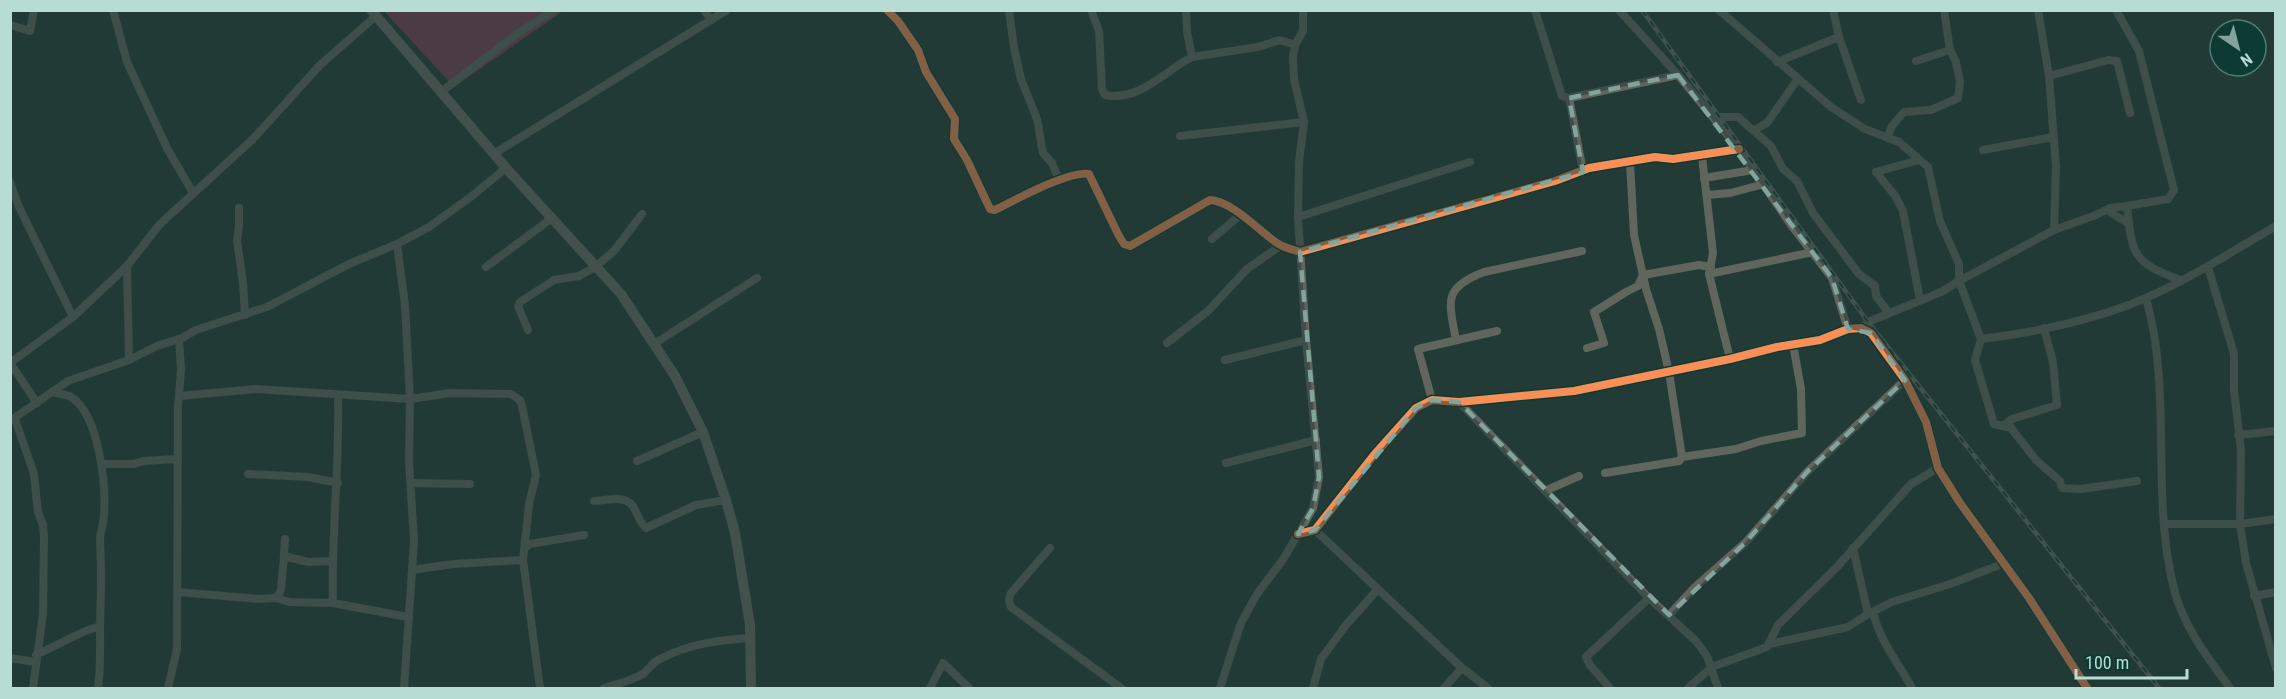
<svg xmlns="http://www.w3.org/2000/svg" width="2286" height="699" font-family="'Roboto Condensed',sans-serif">
<rect width="100%" height="100%" fill="#233b37"/>
<polygon fill="#7c3f54" points="384,11 563,11 454,87"/>
<g fill="none" stroke-linecap="round" stroke-linejoin="round">
<g stroke="#60665e" stroke-width="8">
<polyline points="113,10 127,62 167,148 193,193"/>
<polyline points="704,10 711,20"/>
<path d="M887,10L898,21L918,50L926,72L955,119L954,139L967,160L990,209L995,210C1015,200 1070,170 1089,174L1119,236L1124,244L1130,246L1210,200C1232,201 1259,231 1277,243C1284,248 1292,249 1300,252L1555,181L1589,168L1655,157L1673,159L1739,149"/>
<polyline points="1009,10 1014,48 1021,79 1037,119 1043,153 1052,163 1059,180"/>
<path d="M1091,10L1099,31L1102,89L1105,95C1139,102 1165,71 1192,57"/>
<polyline points="1186,10 1187,32 1192,57 1258,47 1280,40 1295,45"/>
<polyline points="1535,10 1562,96 1569,98"/>
<polyline points="1619,10 1678,75"/>
<path d="M1719,10L1831,107L1865,129L1899,142L1928,167L1940,221L1959,264V281L2054,230L2096,215L2110,208L2127,206C2132,256 2133,262 2180,280"/>
<polyline points="1833,10 1839,37 1861,100"/>
<polyline points="2038,10 2049,76 2056,167 2054,230"/>
<polyline points="2116,10 2139,51 2174,190 2168,199 2127,206"/>
<polyline points="10,25 30,31 34,10"/>
<polyline points="1916,61 1950,50"/>
<polyline points="1777,62 1839,37"/>
<polyline points="2049,76 2108,60 2117,61 2130,113"/>
<polyline points="441,92 518,33 554,10"/>
<polyline points="1714,117 1738,117 1771,146 1783,169 1797,181 1813,213 1859,274 1875,286 1876,296 1889,313"/>
<polyline points="1754,130 1767,123 1797,80"/>
<polyline points="1180,136 1304,122"/>
<polyline points="1887,138 1892,126 1904,112 1931,110 1958,98 1960,82 1956,62 1950,50 1944,10"/>
<polyline points="1983,150 2053,137"/>
<polyline points="495,153 727,10"/>
<polyline points="1702,156 1713,253 1709,274 1730,359"/>
<polyline points="1919,160 1876,172 1896,197 1903,211 1920,300"/>
<polyline points="1583,171 1569,98 1678,75 1739,149 1791,225 1832,278 1848,329"/>
<polyline points="1704,178 1753,170"/>
<polyline points="10,182 19,207 73,317"/>
<polyline points="1707,195 1730,193 1764,184"/>
<polyline points="239,208 239,226 237,241 243,283 245,315"/>
<polyline points="2107,210 2129,224"/>
<polyline points="1298,217 1470,162"/>
<polyline points="1212,239 1240,215"/>
<polyline points="397,244 405,305 410,399 409,461 414,541 404,688"/>
<polyline points="127,266 129,360"/>
<polyline points="486,267 552,218"/>
<polyline points="2208,267 2234,354 2234,390 2241,450 2240,524 2246,563 2276,668"/>
<polyline points="1709,274 1813,252"/>
<path d="M2146,298C2173,393 2150,494 2174,589C2183,626 2208,658 2230,688"/>
<path d="M1861,328L1868,322L1941,292L1959,281L1981,339C2033,333 2098,319 2146,298C2191,278 2233,251 2276,226"/>
<polyline points="528,330 518,306 520,302 554,280 579,276 595,267 614,251 642,214"/>
<polyline points="1981,339 1975,360 1994,424 2011,428 2036,460 2060,481 2062,488 2081,489 2137,481"/>
<path d="M1456,340C1449,302 1442,288 1484,272L1582,251"/>
<polyline points="1167,343 1208,311 1247,269 1280,246"/>
<polyline points="654,344 757,278"/>
<polyline points="1587,348 1604,343 1594,312 1626,292 1638,286 1643,275 1699,265 1711,267"/>
<polyline points="1225,360 1306,340"/>
<polyline points="10,363 73,317 127,266 160,224 253,139 320,65 376,16"/>
<polyline points="10,363 37,403"/>
<path d="M53,392C59,394 66,394 71,397C99,414 106,485 104,514C104,523 100,532 100,541C102,569 101,596 100,624C100,646 101,666 98,688"/>
<polyline points="179,396 256,389 410,399 450,393 511,394 520,400 522,406 536,475 529,504 523,560 540,688"/>
<polyline points="1432,400 1418,349 1497,331"/>
<polyline points="1459,402 1649,598 1696,641 1707,656 1718,688"/>
<polyline points="15,419 34,474 38,512 43,525 44,539 43,614 33,688"/>
<polyline points="10,421 68,381 129,360 157,346 182,338 196,330 267,307 349,264 397,244 429,227 472,196 506,168"/>
<polyline points="2003,426 2012,419 2057,405 2053,362 2044,328"/>
<polyline points="2238,435 2276,431"/>
<polyline points="1682,457 1736,449 1761,441 1802,433 1801,389 1793,344"/>
<polyline points="637,461 703,432"/>
<polyline points="1226,463 1316,440"/>
<polyline points="102,464 134,464 143,461 178,459"/>
<polyline points="1605,473 1679,461 1682,457 1669,372 1659,329 1646,289 1634,235 1630,162"/>
<polyline points="248,474 308,477 338,483"/>
<polyline points="411,483 470,484"/>
<polyline points="1547,490 1579,476"/>
<path d="M594,501C611,500 629,493 636,512C639,518 641,524 646,528L696,505L726,500"/>
<polyline points="2164,524 2240,524 2276,519"/>
<polyline points="1315,530 1462,668 1488,688"/>
<polyline points="1298,534 1315,530 1374,455 1416,408 1432,400 1459,402 1574,391 1730,359 1777,347 1820,340 1848,329 1861,328 1871,333 1905,380 1926,422 1938,468 1960,503 2029,598 2087,688"/>
<polyline points="525,548 530,544 584,535"/>
<polyline points="1050,548 1011,593 1009,600 1011,607 1121,688"/>
<polyline points="284,556 285,539"/>
<polyline points="412,570 453,564 523,560"/>
<polyline points="178,592 259,599 277,598 289,602 333,603 408,617"/>
<polyline points="2254,596 2276,592"/>
<polyline points="277,598 281,590 284,556 308,562 332,561"/>
<path d="M333,603C331,534 340,465 338,396"/>
<path d="M1873,612C1880,642 1898,662 1912,688"/>
<polyline points="1868,614 1892,602 1950,584 2005,563"/>
<polyline points="1669,615 1695,587 1746,542 1807,472 1905,380"/>
<polyline points="1769,644 1848,627 1868,614 1853,548"/>
<polyline points="36,655 83,632 100,626"/>
<polyline points="10,658 35,662"/>
<polyline points="168,688 177,649 178,406 181,370 179,339"/>
<path d="M604,688C617,684 631,681 643,674C649,669 653,662 660,659C689,644 718,640 750,638"/>
<polyline points="930,688 943,663 969,688"/>
<polyline points="1220,688 1241,623 1257,594 1284,558 1304,524 1313,508 1319,477 1306,340 1298,217 1299,162 1304,122 1294,79 1293,56 1295,45 1303,31 1303,10"/>
<polyline points="1313,688 1321,659 1346,625 1378,589"/>
<polyline points="1444,688 1462,668"/>
<polyline points="1610,688 1590,665 1586,657 1649,598"/>
<polyline points="1688,688 1712,667 1767,647 1778,625 1837,567 1911,484 1938,468"/>
</g>
<polyline stroke="#686e65" stroke-width="10" points="371,10 506,168 621,294 675,376 703,432 726,500 735,533 750,625 751,688"/>
<g stroke="#66706a" stroke-width="4.5">
<polyline id="rail" points="1642,10 1868,322 2159,688"/>
</g>
<use href="#rail" stroke="#0d3b34" stroke-width="2" stroke-dasharray="7" stroke-linecap="butt"/>
<g stroke="#0d3b34" stroke-width="11">
<g id="cycleway">
<path d="M887,10L898,21L918,50L926,72L955,119L954,139L967,160L990,209L995,210C1015,200 1070,170 1089,174L1119,236L1124,244L1130,246L1210,200C1232,201 1259,231 1277,243C1284,248 1292,249 1300,252L1555,181L1589,168L1655,157L1673,159L1739,149"/>
<polyline points="1298,534 1315,530 1374,455 1416,408 1432,400 1459,402 1574,391 1730,359 1777,347 1820,340 1848,329 1861,328 1871,333 1905,380 1926,422 1938,468 1960,503 2029,598 2087,688"/>
</g>
</g>
<use href="#cycleway" stroke="#f78f57" stroke-width="8"/>
</g>
<path d="M0 0H2286V699H0ZM1678,75L1832,278L1848,329L1871,333L1905,380L1807,472L1746,542L1669,615L1459,402L1432,400L1416,408L1315,530L1298,534L1313,508L1319,477L1300,252L1583,172L1569,98Z" fill="#233b37" fill-opacity=".55" fill-rule="evenodd"/>
<path fill="none" stroke="#83a49d" stroke-width="4.5" stroke-dasharray="12 8" stroke-linejoin="round" d="M1678,75L1832,278L1848,329L1871,333L1905,380L1807,472L1746,542L1669,615L1459,402L1432,400L1416,408L1315,530L1298,534L1313,508L1319,477L1300,252L1583,172L1569,98Z"/>
<rect width="2286" height="699" fill="none" stroke="#b6dcd4" stroke-width="24"/>
<g transform="translate(2238 48) rotate(145)"><circle r="28" fill="#0d3b34" stroke="#517b74" stroke-width="1.5"/>
<path d="M0-4.5L10 22L0 15L-10 22Z" fill="#83a49d"/>
<text y="-9" font-size="16" font-weight="bold" text-anchor="middle" fill="#b6dcd4">N</text>
</g>
<path d="M2076 669v9h111v-9" fill="none" stroke="#b6dcd4" stroke-width="3"/>
<text x="2085" y="669" font-size="18" fill="#b6dcd4" stroke="#0d3b34" stroke-width="4.5" paint-order="stroke">100 m</text>
</svg>
